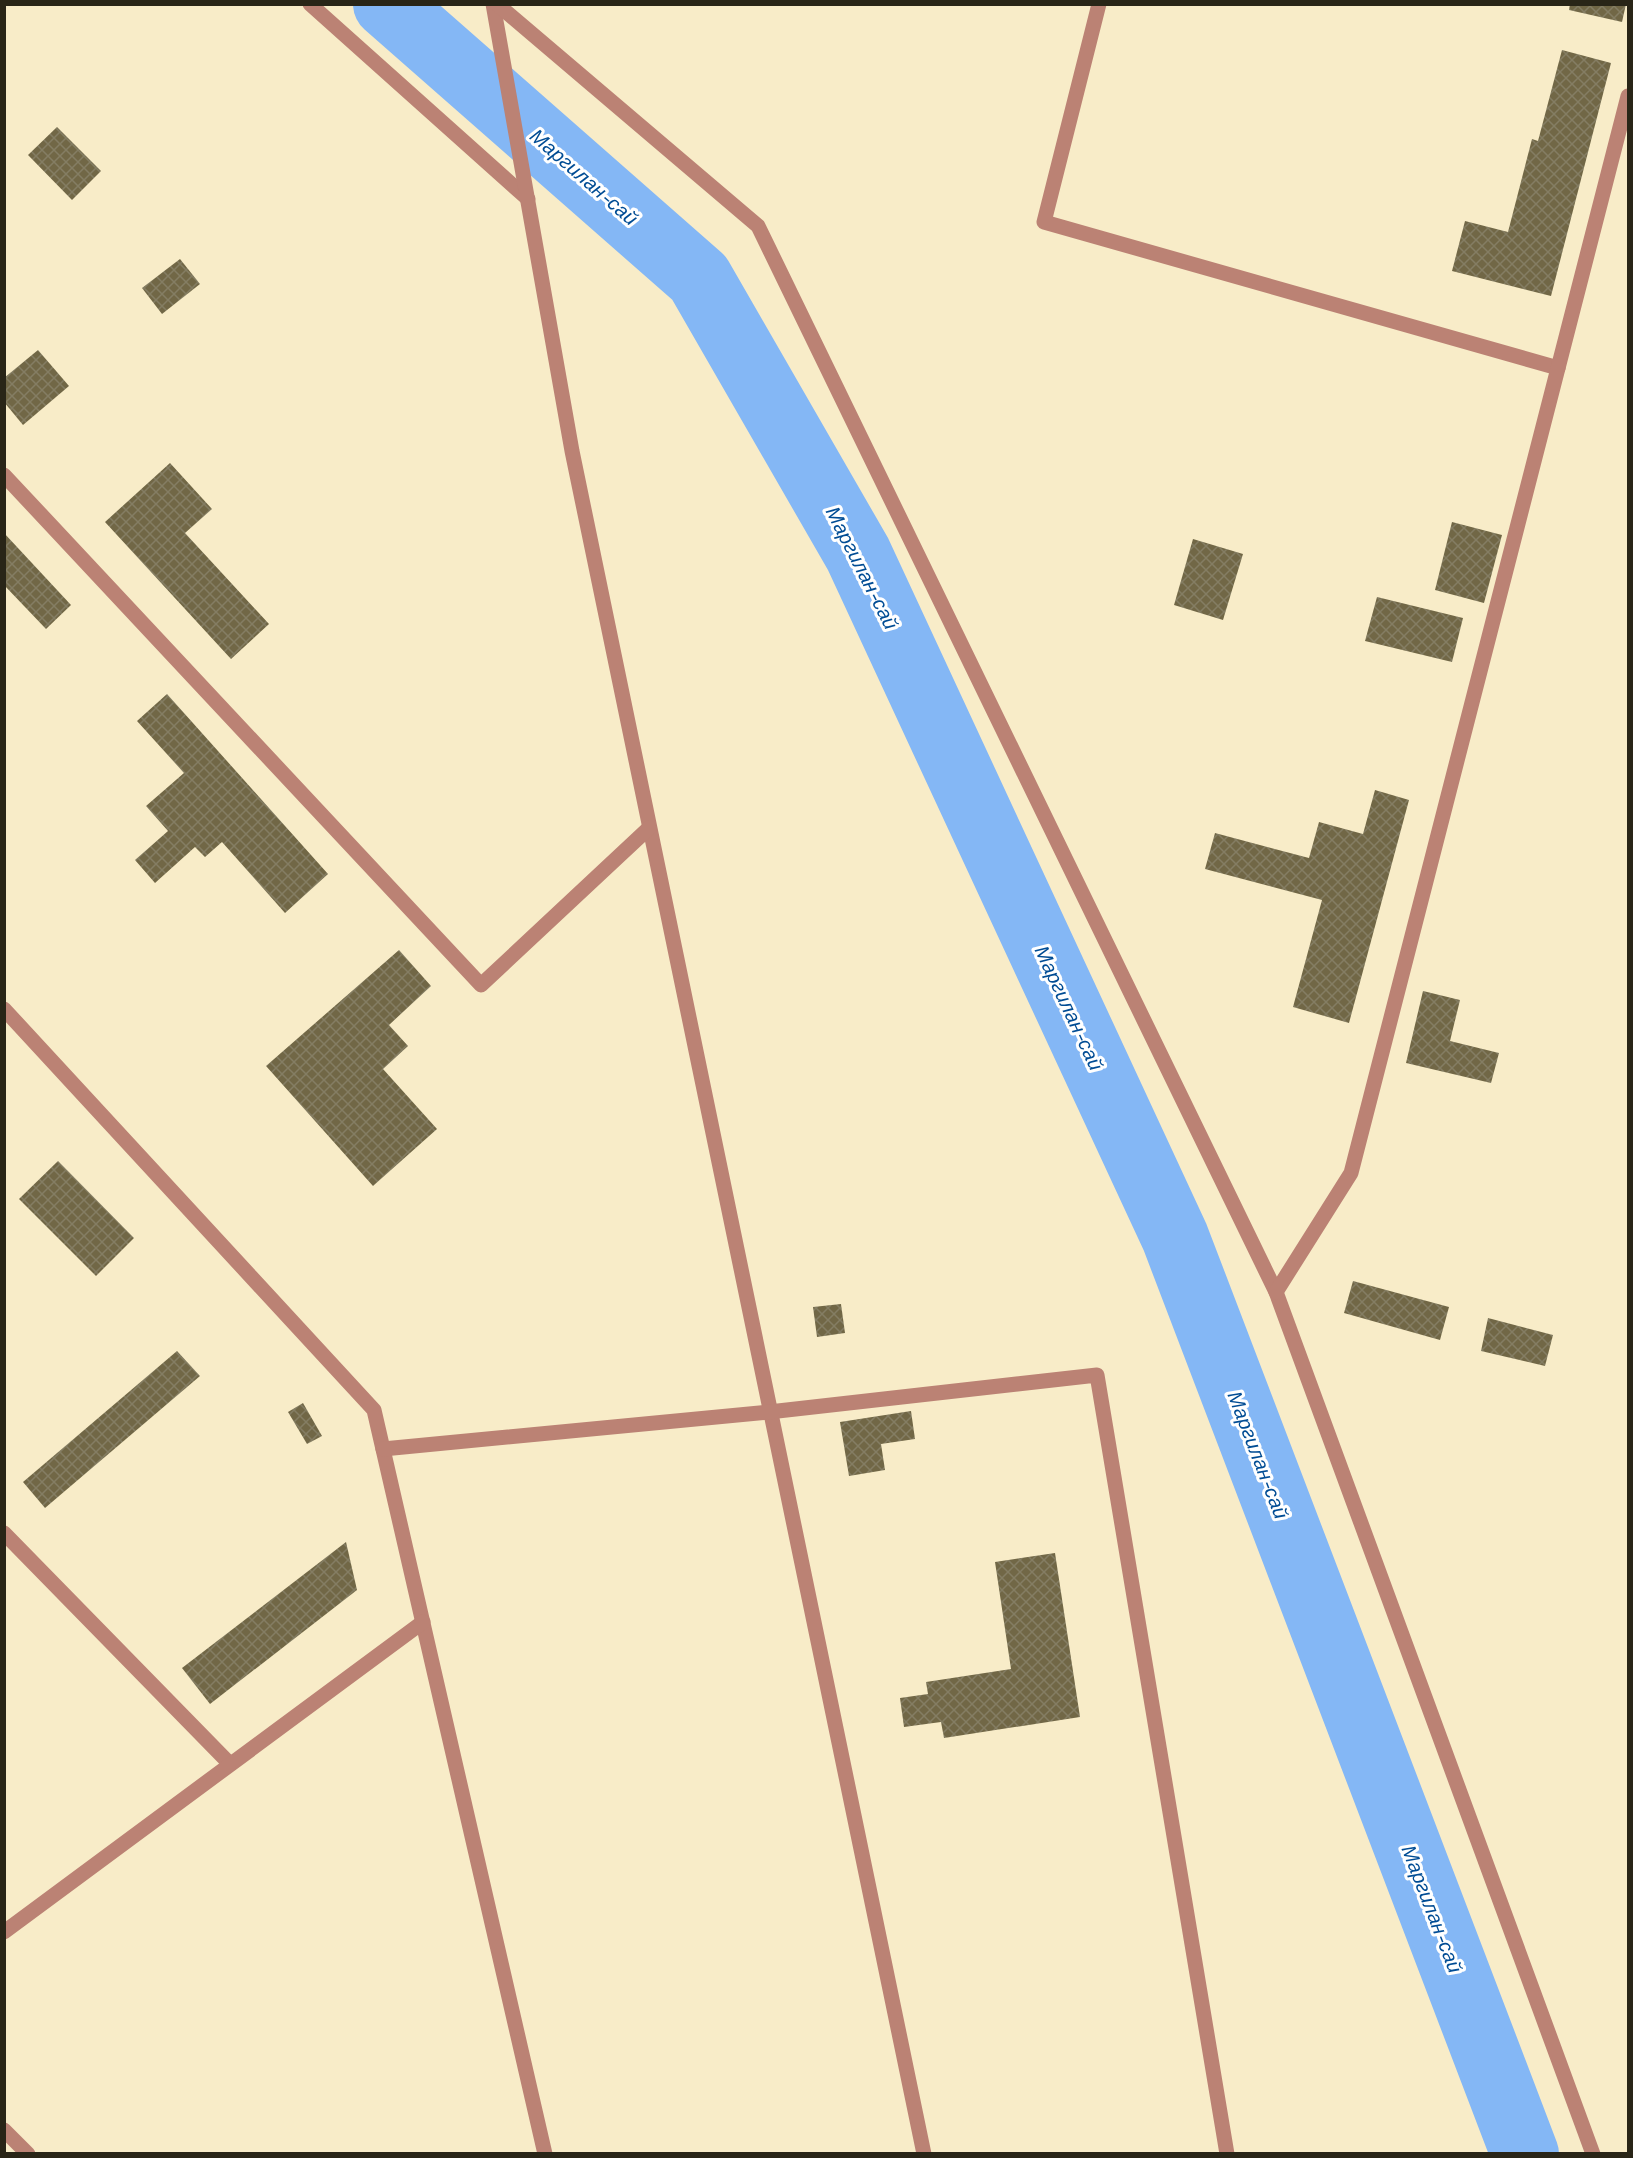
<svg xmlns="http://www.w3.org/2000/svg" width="1633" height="2158" font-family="'Space Grotesk',sans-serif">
<defs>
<pattern id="building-cross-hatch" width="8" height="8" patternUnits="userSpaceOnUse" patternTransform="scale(1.5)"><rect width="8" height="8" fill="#716746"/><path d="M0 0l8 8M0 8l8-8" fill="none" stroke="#847d63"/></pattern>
</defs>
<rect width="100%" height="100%" fill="#f8ecc8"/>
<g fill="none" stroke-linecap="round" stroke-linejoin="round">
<polyline stroke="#84b7f5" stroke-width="68" points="387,4 699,278 858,554 1175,1237 1525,2154"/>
</g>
<g fill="url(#building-cross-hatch)">
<polygon points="1570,4 1626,4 1622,22 1569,10"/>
<polygon points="1562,50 1611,63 1551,296 1452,271 1465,221 1508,232 1532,139 1538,141"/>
<polygon points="57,127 101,171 72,200 28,155"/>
<polygon points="180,259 200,284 162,314 142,288"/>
<polygon points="38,350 69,386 23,425 4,402 4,378"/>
<polygon points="170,463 212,509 185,533 269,624 231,659 105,522"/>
<polygon points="1452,522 1502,535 1484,603 1435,590"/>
<polygon points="4,533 71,605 46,629 4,585"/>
<polygon points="1193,539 1243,554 1223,620 1174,605"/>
<polygon points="1377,597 1463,618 1452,662 1365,641"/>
<polygon points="167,694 328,874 285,913 222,842 205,857 195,847 155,883 135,860 168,831 146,806 184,773 137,721"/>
<polygon points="1375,790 1409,800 1349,1023 1293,1007 1322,900 1205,869 1215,833 1309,858 1319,822 1363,834"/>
<polygon points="399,950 431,986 389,1025 408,1046 383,1069 437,1129 373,1186 266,1066"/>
<polygon points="1423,991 1460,1000 1450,1041 1499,1053 1491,1083 1406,1063"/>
<polygon points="58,1161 134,1238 96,1276 19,1199"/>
<polygon points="1353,1281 1449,1307 1440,1340 1344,1313"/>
<polygon points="841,1304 845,1333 817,1337 813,1307"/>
<polygon points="1488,1318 1553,1335 1545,1366 1481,1351"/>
<polygon points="177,1351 200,1376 45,1508 23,1482"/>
<polygon points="303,1403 322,1436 307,1444 288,1412"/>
<polygon points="911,1411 915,1439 881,1444 885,1470 849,1476 840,1422"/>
<polygon points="346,1542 357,1590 210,1704 182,1668"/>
<polygon points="1055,1553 1080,1717 944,1738 941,1722 904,1727 900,1698 928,1694 926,1682 1011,1669 995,1562"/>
</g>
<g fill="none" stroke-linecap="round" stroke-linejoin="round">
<g stroke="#bb8274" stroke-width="15">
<polyline points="310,4 528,199"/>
<polyline points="493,4 572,451 924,2154"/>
<polyline points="497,4 758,226 1276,1292 1593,2154"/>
<polyline points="1099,4 1044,222 1558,368"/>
<polyline points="4,475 481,985 649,828"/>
<polyline points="4,1009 374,1410 545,2154"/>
<polyline points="1276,1292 1351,1173 1628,96"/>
<polyline points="383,1449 769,1412 1097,1375 1227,2154"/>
<polyline points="4,1533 230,1764"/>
<polyline points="4,1932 423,1622"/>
<polyline points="4,2130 28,2154"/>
</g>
</g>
<g text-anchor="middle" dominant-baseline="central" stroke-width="6" stroke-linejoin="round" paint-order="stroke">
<g font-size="20" font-style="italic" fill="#004c94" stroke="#fff">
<text transform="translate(584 177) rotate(41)">Маргилан-сай</text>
<text transform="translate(862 568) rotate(63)">Маргилан-сай</text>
<text transform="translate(1069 1008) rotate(65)">Маргилан-сай</text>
<text transform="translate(1258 1455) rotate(69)">Маргилан-сай</text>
<text transform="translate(1432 1909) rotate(69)">Маргилан-сай</text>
</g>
</g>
<rect width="1633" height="2158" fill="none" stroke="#292517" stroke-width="12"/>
</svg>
